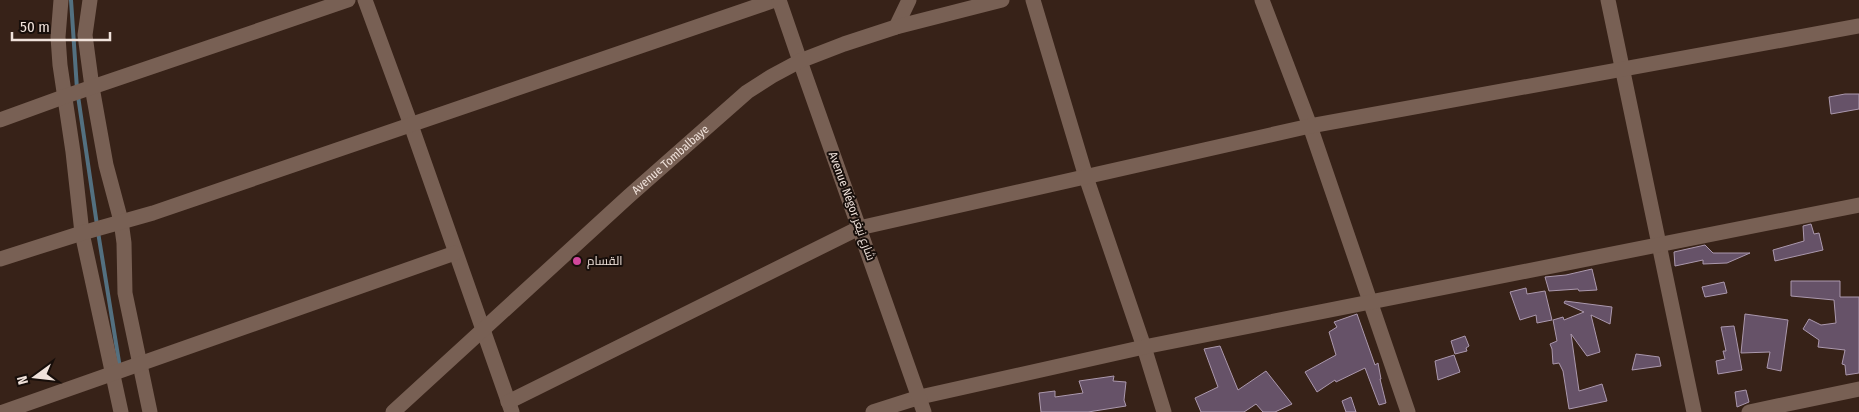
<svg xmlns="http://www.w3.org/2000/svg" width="1859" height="412" font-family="'Fira Sans Condensed',Cairo,sans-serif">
<rect width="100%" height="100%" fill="#372218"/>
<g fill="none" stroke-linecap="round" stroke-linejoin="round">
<g stroke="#537080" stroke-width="4">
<polyline points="71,0 77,89"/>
<polyline points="78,96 97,225"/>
<polyline points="98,232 120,368"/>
</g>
</g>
<g fill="#665268" stroke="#ab98ad">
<polygon points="1845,94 1859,94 1859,109 1831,114 1829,97"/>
<polygon points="1811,224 1814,234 1819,233 1823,250 1775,261 1773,250 1804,241 1803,226"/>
<polygon points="1705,245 1713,253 1750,253 1727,263 1703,264 1703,260 1675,266 1674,252"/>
<polygon points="1592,269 1597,290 1579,291 1578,289 1549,291 1545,277 1566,275"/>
<polygon points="1791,281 1840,281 1840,297 1859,297 1859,373 1846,375 1845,365 1842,364 1845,350 1818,347 1819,340 1803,329 1809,319 1821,325 1836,323 1834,300 1791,296"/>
<polygon points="1724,282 1727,293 1705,297 1702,287"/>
<polygon points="1526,288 1527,294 1545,291 1552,320 1537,323 1536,315 1520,320 1510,292"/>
<polygon points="1565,301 1612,307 1610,324 1591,315 1600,352 1587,356 1571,334 1579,391 1602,384 1607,401 1569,409 1563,371 1559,363 1553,364 1552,349 1550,344 1557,341 1553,320 1563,317 1564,320 1584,312 1564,303"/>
<polygon points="1357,314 1375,365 1378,363 1381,379 1380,379 1386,403 1379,405 1365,368 1336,382 1335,380 1317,392 1305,372 1336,355 1329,332 1337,327 1334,322"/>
<polygon points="1745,314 1788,320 1781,371 1767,368 1770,352 1741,353"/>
<polygon points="1734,326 1742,370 1718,374 1716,361 1725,359 1723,351 1726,351 1721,327"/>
<polygon points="1465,336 1469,346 1466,348 1467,351 1455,354 1451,341"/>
<polygon points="1220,346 1238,390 1266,371 1292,404 1275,412 1263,412 1256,404 1244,412 1201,412 1195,398 1218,387 1204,349"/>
<polygon points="1636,354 1659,357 1661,366 1632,370"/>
<polygon points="1454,355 1460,372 1438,380 1435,361"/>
<polygon points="1114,376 1113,381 1126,382 1124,400 1126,406 1088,412 1041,412 1039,393 1055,391 1055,397 1083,393 1079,381"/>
<polygon points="1746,390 1749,402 1737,407 1735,392"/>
<polygon points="1351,397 1356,412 1346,412 1342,401"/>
</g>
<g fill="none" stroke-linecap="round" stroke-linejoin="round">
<g stroke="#786054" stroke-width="15">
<polyline points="61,0 58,37 60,65 73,152 82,233 121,412"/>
<polyline points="90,0 85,35 92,87 106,165 121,221 124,243 125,293 150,412"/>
<polyline points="365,0 411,125 512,412"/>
<polyline points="1033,0 1086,177 1144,347 1164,412"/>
<polyline points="1262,0 1310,126 1408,412"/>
<polyline points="1608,0 1694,412"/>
<polyline points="0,120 66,96 348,0"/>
<polyline points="0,259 82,233 153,213 775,0"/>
<polyline points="508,402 859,228 1310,126 1859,26"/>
<polyline points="3,412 455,253"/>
<polyline points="873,412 920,397 1144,347 1859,205"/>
<polyline points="1749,412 1859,389"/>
</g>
<g stroke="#786054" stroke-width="15">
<polyline points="779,0 800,61"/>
<polyline points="896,27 909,0"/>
</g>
<g stroke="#786054" stroke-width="15">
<polyline points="800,61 924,412"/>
<path id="s1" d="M393,412L629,196L747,92L772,76L800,61L844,44L896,27L1002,0"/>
</g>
</g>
<circle fill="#d1479c" stroke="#170e0a" stroke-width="2" cx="577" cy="261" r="5"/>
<g text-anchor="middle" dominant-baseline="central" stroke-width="4" stroke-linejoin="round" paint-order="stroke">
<g font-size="12" fill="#f0e2db" stroke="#170e0a">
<text stroke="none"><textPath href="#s1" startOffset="375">Avenue Tombalbaye</textPath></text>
<text transform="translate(852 206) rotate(70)">Avenue Négor شارع نيغر</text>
</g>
<g font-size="12" fill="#f0e2db" stroke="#170e0a" text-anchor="start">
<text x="587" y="261">القسام</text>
</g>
</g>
<g transform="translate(35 377) rotate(255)" stroke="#170e0a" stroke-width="4" paint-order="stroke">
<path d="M0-4L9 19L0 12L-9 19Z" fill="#f0e2db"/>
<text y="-8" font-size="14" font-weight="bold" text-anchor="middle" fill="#f0e2db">N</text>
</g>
<path d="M12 32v8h98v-8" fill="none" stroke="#f0e2db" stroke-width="2.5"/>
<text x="20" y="32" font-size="15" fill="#f0e2db" stroke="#170e0a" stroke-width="4" paint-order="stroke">50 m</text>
</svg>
